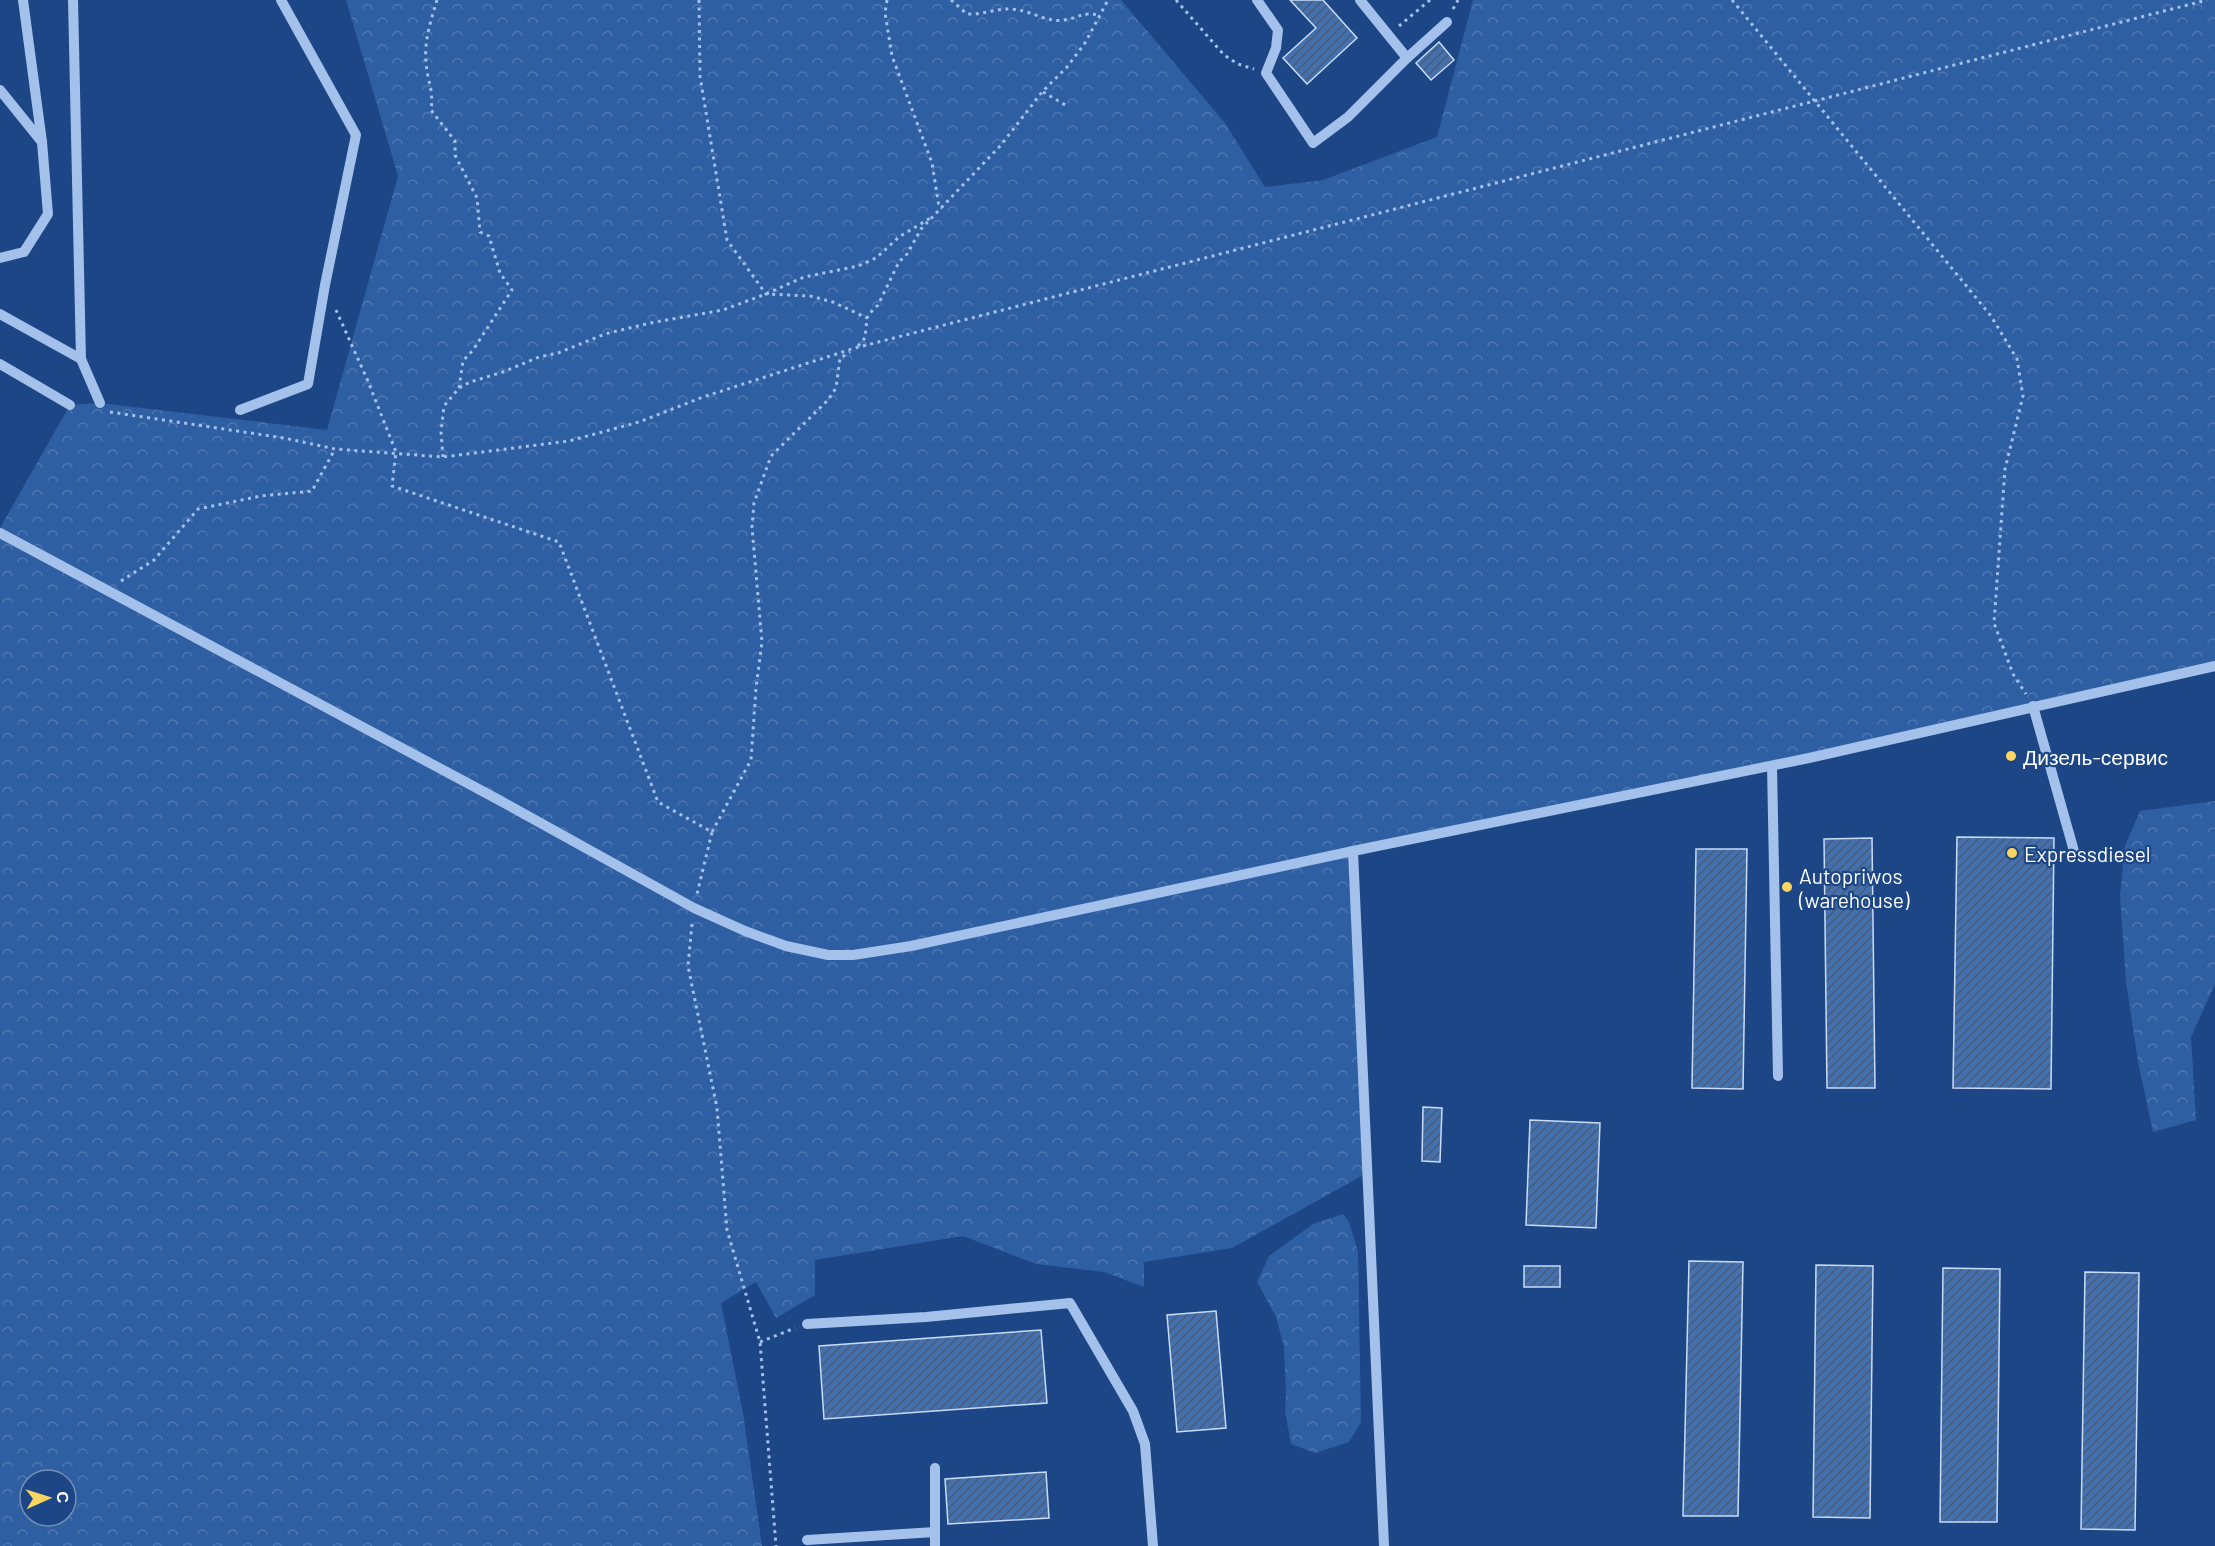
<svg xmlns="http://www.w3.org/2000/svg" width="2215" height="1546" font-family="Barlow,sans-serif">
<defs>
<pattern id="forest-crowns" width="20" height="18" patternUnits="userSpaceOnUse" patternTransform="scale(1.5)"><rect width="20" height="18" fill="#2f5fa3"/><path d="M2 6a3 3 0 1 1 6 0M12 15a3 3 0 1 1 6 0" fill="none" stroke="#4e77b1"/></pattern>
<pattern id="building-hatch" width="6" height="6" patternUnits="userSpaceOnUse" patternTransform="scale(1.5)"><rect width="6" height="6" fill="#4470ae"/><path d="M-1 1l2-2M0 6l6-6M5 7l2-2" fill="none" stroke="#485c78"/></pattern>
</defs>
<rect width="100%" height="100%" fill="#1c4685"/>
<g fill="url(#forest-crowns)" fill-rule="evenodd">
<path d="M346,0H1121L1225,123L1265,187L1323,180L1437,137L1473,0H2215V666L1353,851L1367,1173L1232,1248L1144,1262V1287L1104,1272L1036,1264L963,1236L815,1260V1295L776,1318L756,1282L721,1303L743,1413L762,1546H0V528L70,405L100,403L327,430L398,176ZM30,1480H66V1516H30Z"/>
<polygon points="2215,801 2215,984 2191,1037 2196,1120 2153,1132 2138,1062 2126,982 2120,895 2125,846 2140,811"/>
<polygon points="1343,1214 1349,1222 1358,1252 1361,1422 1349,1442 1315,1453 1291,1444 1285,1411 1286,1394 1284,1347 1276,1317 1257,1282 1269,1256 1313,1224"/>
</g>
<g fill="url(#building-hatch)" stroke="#c8dcf8" stroke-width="1.5">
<polygon points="1290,0 1323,0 1357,38 1307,84 1283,58 1316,28"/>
<polygon points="1439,42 1454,60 1431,80 1416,63"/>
<polygon points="1957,837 2054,838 2051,1089 1953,1088"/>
<polygon points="1872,838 1875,1088 1827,1088 1824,839"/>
<polygon points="1696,849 1747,849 1743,1089 1692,1088"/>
<polygon points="1423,1107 1442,1108 1440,1162 1422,1161"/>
<polygon points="1530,1120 1600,1123 1596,1228 1526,1225"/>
<polygon points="1689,1261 1743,1262 1738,1516 1683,1516"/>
<polygon points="1816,1265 1873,1266 1870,1518 1813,1517"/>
<rect x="1524" y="1266" width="36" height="21"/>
<polygon points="1943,1268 2000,1269 1997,1522 1940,1522"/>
<polygon points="2085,1272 2139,1273 2135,1530 2081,1529"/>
<polygon points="1216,1311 1226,1428 1177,1432 1167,1315"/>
<polygon points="1041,1330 1047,1403 824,1419 819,1346"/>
<polygon points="1046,1472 1049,1518 948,1524 945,1479"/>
</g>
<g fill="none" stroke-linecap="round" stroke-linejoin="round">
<g stroke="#a3c1eb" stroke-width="3" stroke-dasharray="3 4.5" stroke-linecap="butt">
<path d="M437,0C431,20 424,41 426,62C427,81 434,90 431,110L455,141V155L477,198L480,232L489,236L500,273L512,290L473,350L463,361L459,388"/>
<polyline points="699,0 700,76 727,240 766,294 810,296 833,302 867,318"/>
<polyline points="887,0 885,13 892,56 932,163 939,207 942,208"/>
<path d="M951,0L967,14C985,15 1001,6 1018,10C1033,12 1049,23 1064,20C1081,17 1081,12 1100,15"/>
<polyline points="1176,0 1224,55 1238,64 1254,69"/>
<polyline points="1732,0 1991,316 2017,359 2023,396 2005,469 1994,623 2013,674 2026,694"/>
<polyline points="1453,9 1458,0"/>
<polyline points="1399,26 1430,0"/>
<polyline points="1043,92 1067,106"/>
<polyline points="336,310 367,379 396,452 392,486 559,542 658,802 712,832 697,894"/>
<polyline points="858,346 865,338 867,318 870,313 878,305 899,262 907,254 921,229 1001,145 1042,92 1067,67 1085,43 1108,0"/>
<polyline points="110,412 284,438 335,449 443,457 569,441 639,422 703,397 855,348 2207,0"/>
<polyline points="443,457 441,432 444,406 459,388 470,382 503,372 539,357 558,353 605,334 650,323 723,310 766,294 804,277 858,266 876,258 899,237 932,217"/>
<polyline points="121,581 154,560 198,509 261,496 312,491 335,449"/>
<polyline points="712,832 751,760 756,688 762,642 752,527 754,503 771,456 828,400 836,388 840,358 850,352"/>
<polyline points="692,924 688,966 717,1108 727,1230 760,1342 776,1546"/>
<polyline points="760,1342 795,1328"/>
</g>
<g stroke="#a3c1eb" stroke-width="10">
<polyline points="73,0 81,359 100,403"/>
<polyline points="1257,0 1278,30 1276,48 1266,73 1313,143 1348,117 1407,58 1360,0"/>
<polyline points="1407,58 1447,22"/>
<polyline points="0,90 42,142"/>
<polyline points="0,258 24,252 48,214 42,142 23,0"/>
<polyline points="0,314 81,359"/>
<polyline points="0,364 70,405"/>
<polyline points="240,410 308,384 325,285 356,135 281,0"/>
<polyline points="0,533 499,800 694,908 745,931 786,946 828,955 853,955 911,946 1353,851 1809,758 2215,666"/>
<polyline points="2033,706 2074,851"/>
<polyline points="1772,766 1778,1076"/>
<polyline points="1353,851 1384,1546"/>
<polyline points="807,1324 926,1317 1070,1303 1133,1411 1145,1444 1153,1546"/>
<polyline points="935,1468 935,1546"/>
<polyline points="807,1540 935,1532"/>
</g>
</g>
<g fill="#fcd560" stroke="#1c4685" stroke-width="2">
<circle cx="2011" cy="756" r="6"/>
<circle cx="2012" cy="853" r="6"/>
<circle cx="1787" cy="887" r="6"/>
</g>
<g text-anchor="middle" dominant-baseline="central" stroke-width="4.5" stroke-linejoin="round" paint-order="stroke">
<g font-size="21" fill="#fff" stroke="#1c4685" text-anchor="start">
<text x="2023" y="756">Дизель-сервис</text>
<text x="2024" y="853">Expressdiesel</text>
<text x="1799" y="875">Autopriwos<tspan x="1799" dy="24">(warehouse)</tspan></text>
</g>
</g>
<g transform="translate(48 1498) rotate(87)"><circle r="28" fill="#1c4685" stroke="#7790b6" stroke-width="1.5"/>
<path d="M0-4.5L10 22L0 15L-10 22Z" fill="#fcd560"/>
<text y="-9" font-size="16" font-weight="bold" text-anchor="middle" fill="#ffffff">С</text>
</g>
</svg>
